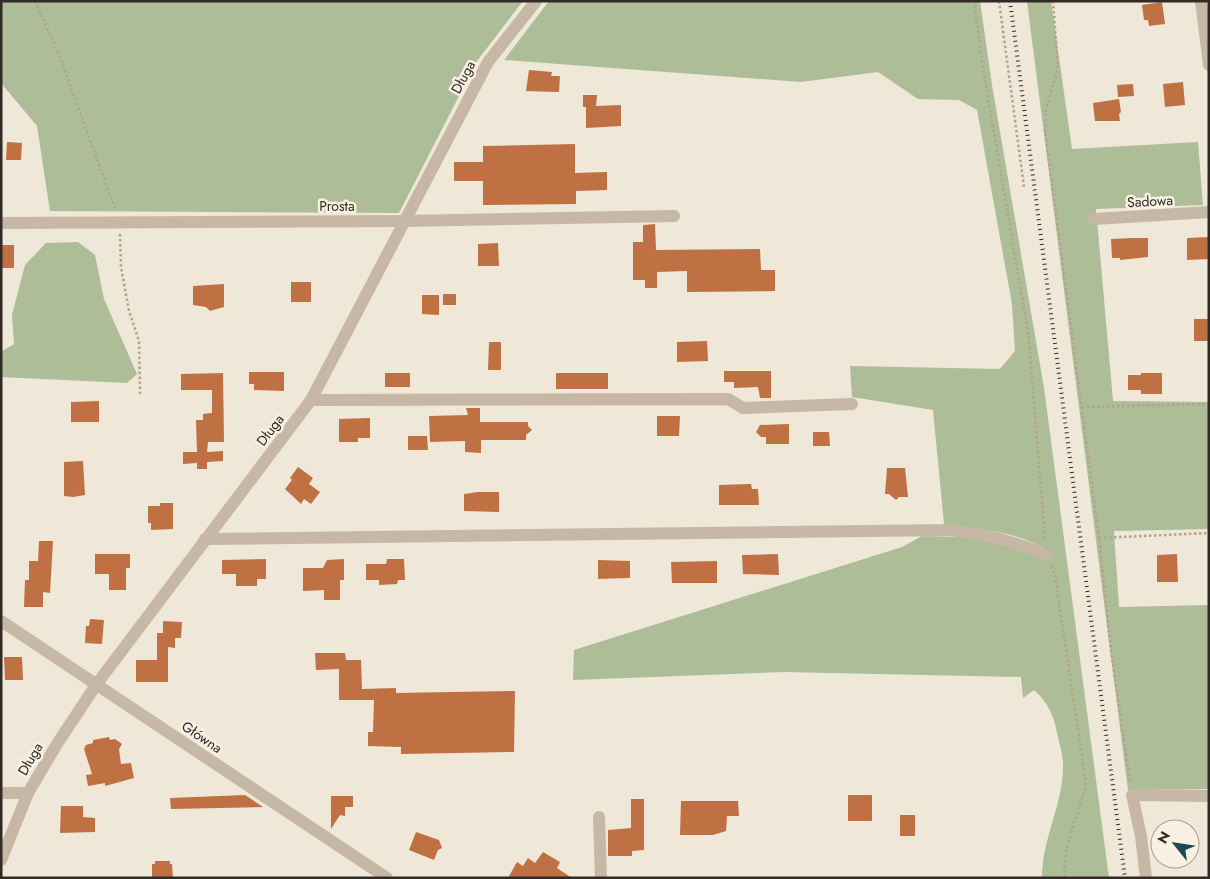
<svg xmlns="http://www.w3.org/2000/svg" width="1210" height="879" font-family="Jost,sans-serif">
<rect width="100%" height="100%" fill="#efe7d7"/>
<g fill="#acbd98">
<polygon points="1,1 523,1 477,61 399,213 50,211 37,126 1,83"/>
<path d="M549,1H980L992,85L1044,388L1109,878H1042C1042,838 1064,803 1063,764C1063,754 1059,743 1057,733C1054,716 1048,702 1034,690L1023,698L1021,677L784,672L573,680L574,650L902,547L922,536L960,537L1042,547C1013,531 977,529 944,524L933,410L852,397L850,366L1000,369L1015,351L1012,304L977,110L959,100L918,99L878,72L801,82L504,60Z"/>
<polygon points="1027,1 1051,1 1072,149 1198,142 1203,205 1096,209 1113,401 1209,402 1209,529 1114,531 1119,607 1209,605 1209,789 1128,790"/>
<polygon points="78,242 95,255 104,299 137,374 127,383 1,377 1,352 14,344 12,315 25,265 46,243"/>
</g>
<g fill="#bf7144">
<polygon points="1162,2 1165,24 1149,26 1148,20 1144,20 1142,5"/>
<polygon points="529,70 552,72 551,76 560,76 559,92 526,91"/>
<polygon points="1183,82 1185,105 1165,107 1163,84"/>
<polygon points="1133,84 1134,96 1118,97 1117,85"/>
<polygon points="583,95 597,95 596,106 621,105 621,126 586,128 586,107 583,107"/>
<polygon points="1119,99 1121,112 1119,114 1120,121 1095,121 1093,103"/>
<polygon points="7,142 22,143 21,160 6,160"/>
<polygon points="575,144 575,173 607,172 607,190 576,191 576,204 483,205 483,181 454,181 454,162 483,162 483,146"/>
<polygon points="655,224 656,250 760,249 761,270 775,270 775,291 687,292 687,271 657,272 657,288 645,288 645,280 633,280 633,242 643,242 643,225"/>
<polygon points="1209,237 1209,259 1187,260 1187,238"/>
<polygon points="1132,238 1148,238 1148,257 1120,260 1120,258 1112,258 1111,239"/>
<polygon points="498,243 499,266 478,266 478,244"/>
<rect x="1" y="245" width="13" height="23"/>
<rect x="291" y="282" width="20" height="20"/>
<polygon points="224,284 224,307 210,311 206,307 193,305 193,286"/>
<rect x="443" y="294" width="13" height="11"/>
<polygon points="422,295 439,295 439,315 422,314"/>
<rect x="1194" y="319" width="15" height="22"/>
<polygon points="707,341 708,361 677,362 677,342"/>
<polygon points="489,342 501,342 501,370 488,370"/>
<polygon points="724,371 771,371 771,398 760,398 758,387 734,388 734,382 724,382"/>
<polygon points="249,372 284,372 284,391 254,390 254,384 249,384"/>
<polygon points="223,373 224,442 208,442 207,452 223,451 223,461 207,462 207,469 197,469 197,463 183,464 183,452 197,452 196,420 203,420 203,414 212,413 212,390 181,390 181,374"/>
<rect x="385" y="373" width="25" height="14"/>
<rect x="556" y="373" width="52" height="16"/>
<polygon points="1141,373 1162,373 1162,394 1141,394 1141,390 1128,390 1128,375 1141,375"/>
<polygon points="99,401 99,422 71,422 71,402"/>
<polygon points="466,408 480,408 480,422 528,422 528,426 532,430 526,435 526,440 481,440 481,453 465,452 465,441 430,442 429,416 468,415"/>
<polygon points="657,416 680,416 679,436 657,436"/>
<polygon points="370,418 370,438 358,438 358,442 339,442 339,419"/>
<polygon points="789,424 789,444 766,444 766,437 761,437 756,432 760,425"/>
<polygon points="813,432 829,432 830,446 813,446"/>
<polygon points="408,436 427,436 428,450 408,450"/>
<polygon points="83,461 85,495 73,497 64,496 64,462"/>
<polygon points="298,467 313,478 309,484 320,492 311,504 304,499 301,504 285,489 292,480 290,478"/>
<polygon points="887,468 905,468 908,497 899,497 896,500 889,494 885,494"/>
<polygon points="751,484 752,489 758,489 759,505 719,505 719,485"/>
<polygon points="478,492 499,492 499,512 464,511 464,494"/>
<polygon points="160,503 173,503 173,529 151,530 151,523 148,523 148,506 160,506"/>
<polygon points="39,541 53,541 50,593 43,592 43,607 24,607 25,580 29,580 29,561 38,561"/>
<polygon points="95,554 130,554 130,568 126,568 126,590 109,590 109,574 95,574"/>
<polygon points="778,554 779,575 743,574 742,555"/>
<polygon points="1177,554 1178,582 1157,582 1157,555"/>
<polygon points="266,559 266,579 257,579 257,586 236,586 236,574 222,574 222,560"/>
<polygon points="344,559 344,580 340,580 340,600 324,600 324,590 303,591 303,568 323,568 327,560"/>
<polygon points="387,559 404,559 405,580 398,580 397,584 379,585 379,580 366,580 366,564 386,564"/>
<polygon points="598,560 630,561 630,578 598,579"/>
<polygon points="717,561 717,583 672,583 671,562"/>
<polygon points="90,619 104,620 102,644 85,643 86,626 89,626"/>
<polygon points="163,621 182,622 181,638 175,638 175,648 168,647 168,682 136,682 136,660 157,660 157,633 163,633"/>
<polygon points="315,653 345,653 346,660 361,660 362,689 396,688 396,693 515,691 514,752 401,754 401,747 368,746 368,732 373,732 374,700 339,700 339,669 316,670"/>
<polygon points="4,657 22,657 23,680 5,680"/>
<polygon points="109,737 110,740 115,739 122,744 119,749 121,764 131,763 134,778 105,786 105,783 88,786 86,775 92,774 84,749 86,745 93,743 93,740"/>
<polygon points="245,795 263,807 171,809 170,798"/>
<rect x="848" y="795" width="24" height="26"/>
<polygon points="331,796 353,796 353,807 345,807 345,816 340,815 331,829"/>
<polygon points="631,799 644,799 644,850 632,851 632,856 608,856 608,830 631,828"/>
<polygon points="681,801 738,801 739,816 727,816 726,831 713,835 680,835"/>
<polygon points="61,806 83,806 83,817 95,818 95,832 60,833"/>
<rect x="900" y="815" width="15" height="21"/>
<polygon points="416,832 439,840 442,848 438,850 434,860 409,850"/>
<polygon points="543,852 560,862 557,868 572,878 508,878 517,862 523,866 528,858 535,863"/>
<polygon points="155,861 170,861 170,864 172,864 173,878 152,878 152,864 155,864"/>
</g>
<g fill="none" stroke-linecap="round" stroke-linejoin="round">
<g stroke="#b2a28e" stroke-width="2.5" stroke-dasharray="2.5 2.5" stroke-linecap="butt">
<polyline points="35,1 60,57 115,209"/>
<polyline points="974,1 982,61 1029,340 1045,539"/>
<polyline points="999,1 1024,187"/>
<polyline points="1053,1 1058,70 1046,108 1045,131 1099,538 1111,651 1130,781"/>
<polyline points="120,234 121,267 129,311 139,341 140,394"/>
<polyline points="1082,407 1209,404"/>
<polyline points="1099,538 1209,533"/>
<path d="M1051,566L1055,575L1086,784C1079,817 1062,844 1065,878"/>
</g>
<g stroke="#c6b8a4" stroke-width="12">
<polyline points="1201,1 1209,65"/>
<polyline points="1094,219 1209,212"/>
<polyline points="1,223 404,221 674,216"/>
<polyline points="311,400 728,399 743,408 852,404"/>
<path d="M205,539L950,530C984,534 1015,541 1046,555"/>
<polyline points="1,621 387,878"/>
<polyline points="1,793 28,793"/>
<polyline points="599,817 601,878"/>
<polyline points="1,860 28,793 57,744 96,685 311,400 488,62 536,1"/>
<polyline points="1146,878 1141,836 1132,795 1209,796"/>
</g>
<polyline stroke="#322b25" stroke-width="4" stroke-dasharray="1 4" stroke-linecap="butt" points="1010,1 1125,878"/>
</g>
<g text-anchor="middle" dominant-baseline="central" stroke-width="5" stroke-linejoin="round" paint-order="stroke">
<g font-size="14" fill="#322b25" stroke="#f7f0e3">
<text transform="translate(463 77) rotate(-62)">Długa</text>
<text transform="translate(1150 201) rotate(-3)">Sadowa</text>
<text x="337" y="206">Prosta</text>
<text transform="translate(270 430) rotate(-53)">Długa</text>
<text transform="translate(202 737) rotate(34)">Główna</text>
<text transform="translate(30 759) rotate(-60)">Długa</text>
</g>
</g>
<rect width="1210" height="879" fill="none" stroke="#322b25" stroke-width="5"/>
<g transform="translate(1175 844) rotate(300)"><circle r="24" fill="#f7f0e3" stroke="#a8a197"/>
<path d="M0-4L9 19L0 12L-9 19Z" fill="#1d4751"/>
<text y="-8" font-size="14" font-weight="bold" text-anchor="middle" fill="#322b25">N</text>
</g>
</svg>
